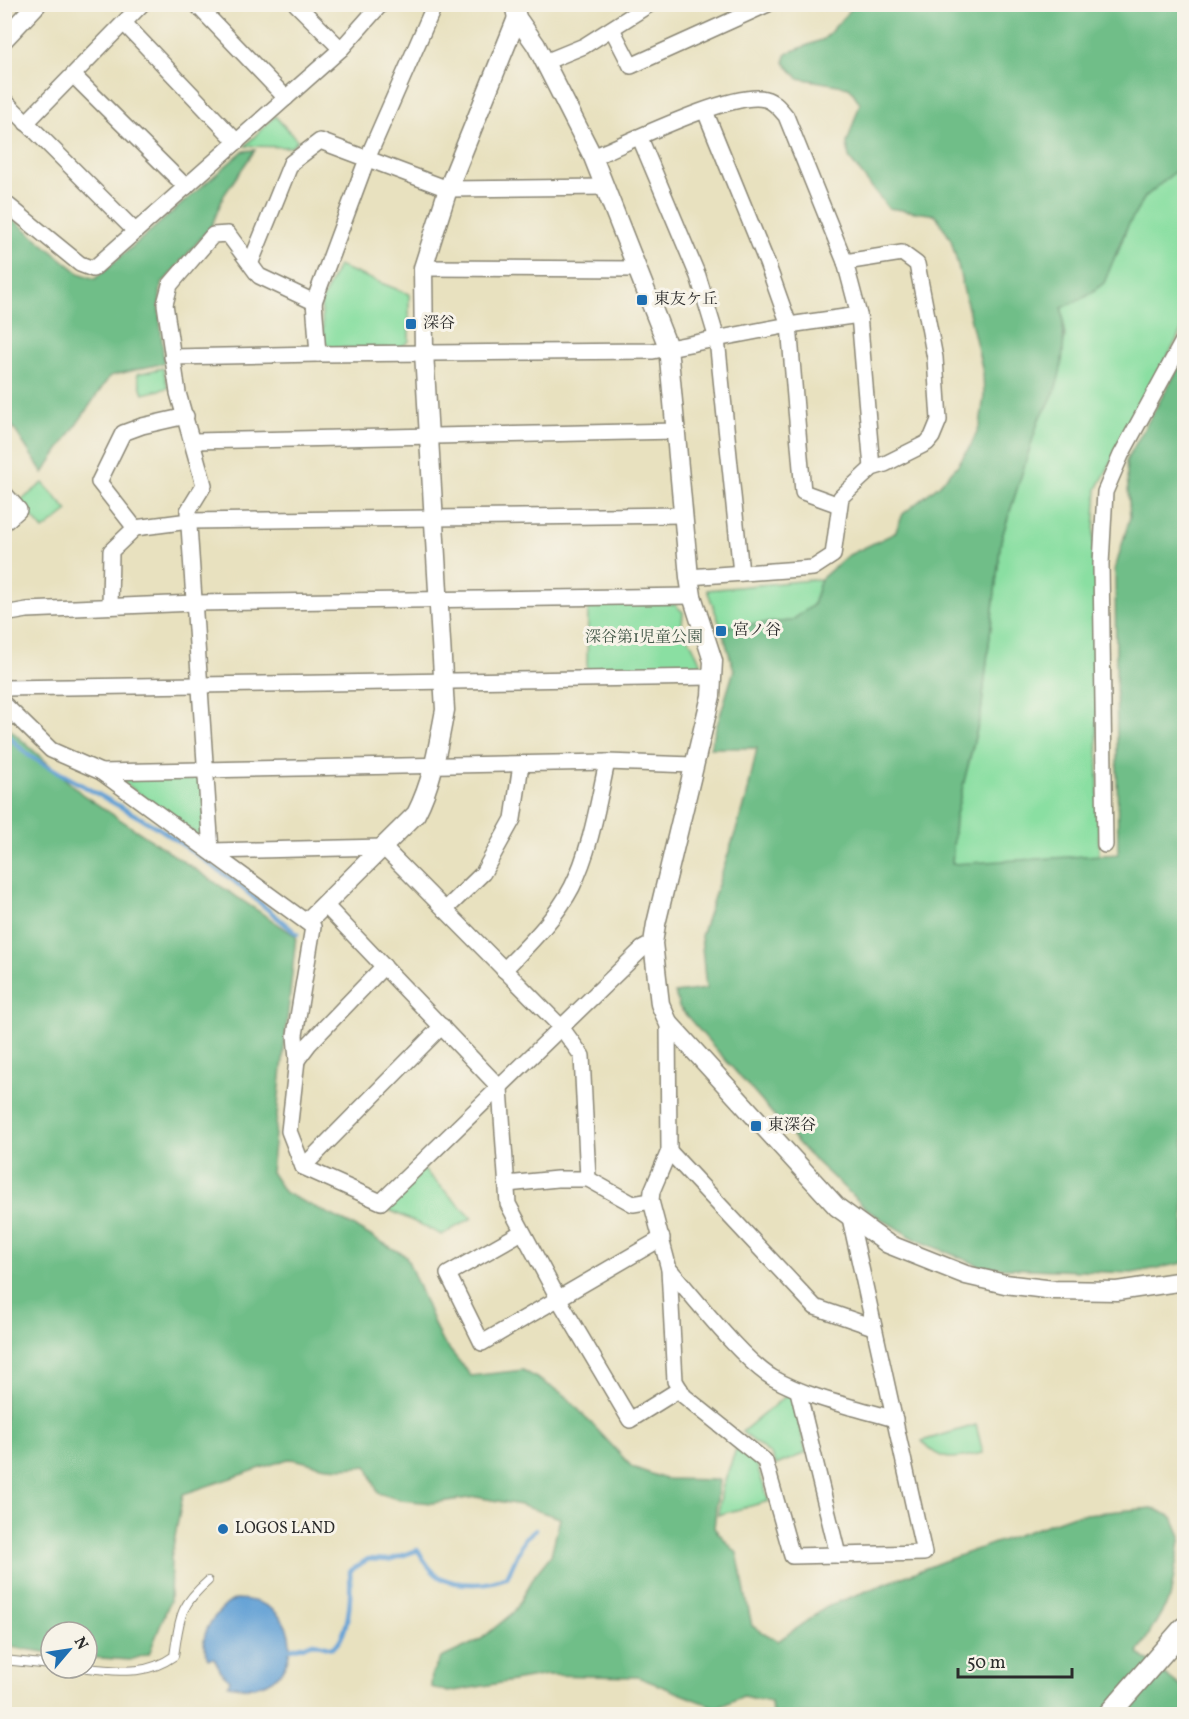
<svg xmlns="http://www.w3.org/2000/svg" width="1189" height="1719" font-family="Vollkorn,'Noto Serif JP',serif">
<rect width="100%" height="100%" fill="#f7f3e8"/>
<filter id="ink" filterUnits="userSpaceOnUse"><feTurbulence type="fractalNoise" baseFrequency=".0167" numOctaves="2"/><feDisplacementMap in="SourceGraphic" scale="12" xChannelSelector="R" yChannelSelector="G"/><feConvolveMatrix kernelMatrix="1 2 1 2 8 2 1 2 1" color-interpolation-filters="sRGB"/></filter>
<filter id="wash" filterUnits="userSpaceOnUse"><feTurbulence type="fractalNoise" baseFrequency=".008" numOctaves="4" result="noise"/><feDisplacementMap in="SourceGraphic" scale="24" xChannelSelector="R" yChannelSelector="G"/><feGaussianBlur stdDeviation="1.35" result="paint"/><feColorMatrix in="noise" values="0 0 0 0 0 0 0 0 0 0 0 0 0 0 0 0 0 1.4 0 .05"/><feComposite in="paint" operator="in"/></filter>
<g filter="url(#wash)">
<rect width="100%" height="100%" fill="#e8e1bf"/>
<g fill="#8adfa2" stroke="#5a8566" stroke-width="1.5">
<polygon points="275,116 298,141 291,147 245,146"/>
<polygon points="1184,164 1184,326 1097,489 1092,560 1095,566 1099,856 952,865 955,818 981,713 1001,540 1039,419 1048,406 1065,337 1062,307 1087,296 1117,255 1127,227 1145,197"/>
<polygon points="338,266 409,294 409,341 400,348 332,348 324,342 321,303"/>
<polygon points="163,368 168,388 143,394 137,374"/>
<polygon points="43,483 68,511 43,530 19,502"/>
<polygon points="821,579 813,605 791,621 721,627 707,590"/>
<polygon points="588,603 673,603 683,612 682,625 702,665 699,672 587,673"/>
<polygon points="203,774 206,841 116,777"/>
<polygon points="423,1169 472,1218 442,1235 383,1207"/>
<polygon points="788,1394 792,1395 806,1453 776,1465 771,1455 742,1432"/>
<path d="M976,1425L983,1453C956,1458 942,1465 922,1441Z"/>
<polygon points="736,1449 756,1463 769,1501 718,1515 722,1489"/>
</g>
<g fill="#6fbe88" stroke="#4d745a" stroke-width="1.5">
<path d="M851,5H1184V164L1145,197L1127,227L1104,283L1087,296L1062,308C1066,347 1064,386 1039,419L1001,540L981,713L955,818L952,864L1118,854L1115,569L1130,517L1126,461L1184,358V1263L1132,1273L983,1267L915,1239L870,1212L806,1152L679,1007L675,993L706,989L701,936L746,800L757,748H710L734,670L721,627L791,621L813,605L821,579L847,556L895,533L903,514L939,485L957,466L971,445L980,425L984,396L983,372L958,266L951,240L936,215L888,208L849,158L847,143L860,103L849,87L798,78L784,62L787,53L824,39L852,8Z"/>
<polygon points="255,150 224,195 212,225 161,285 159,308 164,363 110,376 43,473 5,415 4,212 79,273 95,279 243,151"/>
<path d="M4,724L83,795L296,936L271,1172L285,1193L346,1222L406,1256L440,1338L471,1376L523,1370L565,1395L632,1467L665,1479L719,1480L714,1528L737,1553L752,1626L778,1641L828,1606L944,1561L1074,1515L1152,1508L1173,1517L1181,1536L1170,1598L1138,1653L1180,1686L1184,1692V1714H772L771,1702L743,1696L717,1708L638,1677L547,1675L448,1692L431,1687L432,1673L441,1658L480,1640L515,1611L535,1575L551,1555L560,1518L520,1505L476,1497L432,1503L400,1500L378,1493L367,1466C351,1468 334,1469 317,1465C307,1463 299,1459 288,1459L183,1494L171,1558L170,1601L149,1654L130,1660L87,1657V1632H51V1653L5,1646Z"/>
</g>
<path fill="#63a1d5" stroke="#476680" stroke-width="1.5" d="M236,1599C314,1599 304,1704 228,1685L230,1680L222,1673L214,1658L208,1659C206,1653 204,1646 204,1640C205,1625 223,1604 236,1599Z"/>
<g fill="none" stroke-linecap="round" stroke-linejoin="round">
<g stroke="#63a1d5" stroke-width="4.5">
<polyline points="4,732 28,755 160,829 234,881 297,934"/>
<path d="M291,1649L314,1643L333,1648C351,1633 351,1593 350,1571L368,1559L389,1560L418,1550C433,1578 444,1584 474,1584C486,1584 496,1582 507,1577L525,1538L536,1529"/>
</g>
</g>
</g>
<g filter="url(#ink)">
<g fill="none" stroke-linecap="round" stroke-linejoin="round">
<g stroke="#8a8675" stroke-width="10">
<g id="service">
<polyline points="4,1660 51,1665"/>
<path d="M87,1668C120,1671 146,1676 174,1656C180,1618 178,1607 208,1581"/>
</g>
</g>
<g stroke="#8a8675" stroke-width="18">
<g id="minor">
<polyline points="196,4 286,98"/>
<polyline points="296,4 341,49"/>
<polyline points="124,23 237,142"/>
<polyline points="612,29 631,66 768,4"/>
<polyline points="545,62 584,46 650,4"/>
<polyline points="73,75 186,187"/>
<polyline points="4,100 134,230"/>
<polyline points="705,111 767,263 789,325 803,492 839,505"/>
<polyline points="26,123 142,4"/>
<polyline points="640,138 698,276 717,339 741,573"/>
<path d="M593,157C627,143 734,90 765,99C774,101 780,109 786,116L845,262L859,315L872,468"/>
<polyline points="4,202 80,264 93,269 341,49 381,4"/>
<polyline points="251,262 291,163 320,141 448,189 606,187"/>
<polyline points="423,268 638,269"/>
<polyline points="314,302 367,159 435,4"/>
<polyline points="172,357 318,354"/>
<polyline points="194,441 677,431"/>
<polyline points="4,493 19,510 4,523"/>
<polyline points="135,528 99,482 123,433 142,426 186,416"/>
<polyline points="689,577 813,568 833,555 841,497 872,468 885,464 927,443 932,437 939,420 935,358 917,264 902,253 845,262"/>
<polyline points="110,606 111,551 135,528 189,521 684,515"/>
<polyline points="4,614 27,610 195,603 692,596"/>
<polyline points="4,688 712,677"/>
<polyline points="4,704 51,750 101,772 313,927 295,1035 297,1060 289,1131 303,1167 381,1202 642,949 653,943"/>
<polyline points="101,772 607,762 693,765"/>
<polyline points="1105,845 1101,564 1105,492 1121,455 1184,339"/>
<polyline points="325,905 500,1088 508,1204 558,1298 630,1420 680,1389"/>
<polyline points="445,910 483,873 513,819 521,764"/>
<path d="M504,970C528,945 556,918 572,887C591,849 598,803 607,762"/>
<polyline points="668,1022 669,1151 652,1191 651,1201 669,1269 675,1381 684,1396 765,1461 792,1556 924,1553 850,1218"/>
<polyline points="297,1060 309,1044 384,966"/>
<polyline points="669,1151 815,1307 873,1327"/>
<polyline points="303,1167 442,1026"/>
<polyline points="588,1179 582,1056 561,1027 383,847 211,851 188,511 204,485 178,393 165,304 170,285 213,235 228,234 259,276 314,302 318,354 653,351 789,325 859,315"/>
<polyline points="507,1184 557,1179 588,1179 633,1204 651,1201"/>
<polyline points="522,1232 448,1274 482,1343 662,1238"/>
<path d="M669,1269C695,1298 742,1360 773,1378C810,1399 854,1407 895,1419"/>
<polyline points="798,1391 838,1555"/>
</g>
</g>
<g stroke="#8a8675" stroke-width="21">
<g id="tertiary">
<polyline points="514,4 517,18 536,45 593,157 668,347 689,577 692,596 713,661 711,696 656,924 653,943 660,1004 668,1022 837,1207 888,1244 966,1275 1005,1284 1054,1290 1117,1291 1184,1281"/>
<polyline points="4,39 37,4"/>
<path d="M308,921L416,814C433,781 438,746 445,710L424,352L423,268L448,189L517,18"/>
</g>
</g>
<g stroke="#8a8675" stroke-width="24">
<polyline id="secondary" points="1109,1714 1184,1628"/>
</g>
<use href="#service" stroke="#fff" stroke-width="8"/>
<use href="#minor" stroke="#fff" stroke-width="15"/>
<use href="#tertiary" stroke="#fff" stroke-width="18"/>
<use href="#secondary" stroke="#fff" stroke-width="21"/>
</g>
</g>
<g fill="#1f6fb2" stroke="#f7f3e8" stroke-width="2">
<rect x="636" y="294" width="12" height="12" rx="3"/>
<rect x="405" y="318" width="12" height="12" rx="3"/>
<rect x="715" y="625" width="12" height="12" rx="3"/>
<rect x="750" y="1120" width="12" height="12" rx="3"/>
<circle cx="223" cy="1529" r="6"/>
</g>
<g text-anchor="middle" dominant-baseline="central" stroke-width="6" stroke-linejoin="round" paint-order="stroke">
<g font-size="16" fill="#2b2b2b" stroke="#f7f3e8" text-anchor="start">
<text x="654" y="300">東友ケ丘</text>
<text x="423" y="324">深谷</text>
<text x="733" y="631">宮ノ谷</text>
<text x="768" y="1126">東深谷</text>
<text x="235" y="1529">LOGOS LAND</text>
</g>
<g font-size="16" fill="#435849" stroke="#f7f3e8">
<text x="644" y="638">深谷第1児童公園</text>
</g>
</g>
<rect width="1189" height="1719" fill="none" stroke="#f7f3e8" stroke-width="24"/>
<g transform="translate(69 1650) rotate(61)"><circle r="28" fill="#f7f3e8" stroke="#a5a39c" stroke-width="1.5"/>
<path d="M0-4.5L10 22L0 15L-10 22Z" fill="#1f6fb2"/>
<text y="-9" font-size="16" font-weight="bold" text-anchor="middle" fill="#2b2b2b">N</text>
</g>
<path d="M958 1668v9h114v-9" fill="none" stroke="#2b2b2b" stroke-width="3"/>
<text x="967" y="1668" font-size="18" fill="#2b2b2b" stroke="#f7f3e8" stroke-width="4.5" paint-order="stroke">50 m</text>
</svg>
